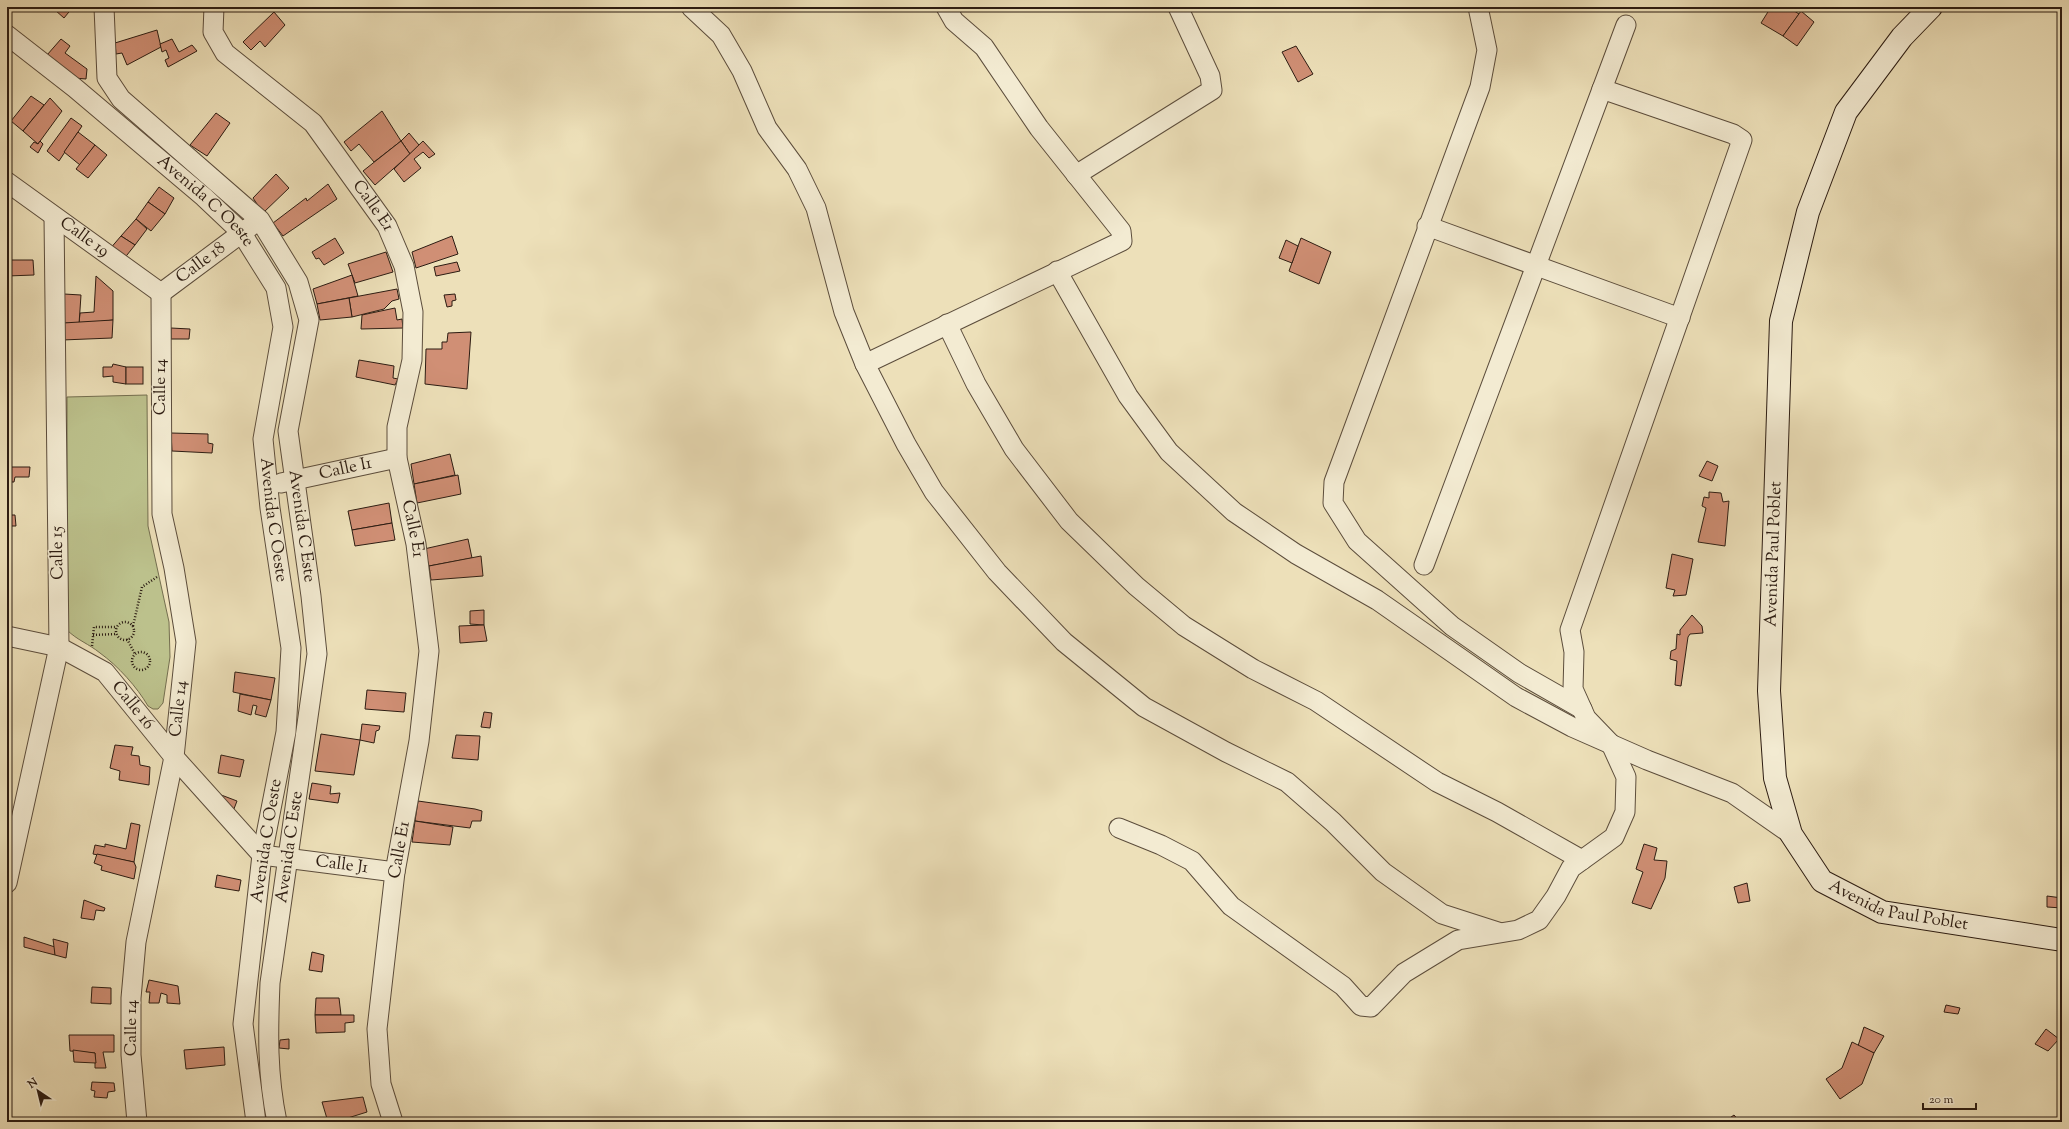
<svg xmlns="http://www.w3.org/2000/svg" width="2069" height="1129" font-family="'Sorts Mill Goudy',serif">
<rect width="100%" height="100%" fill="#ede0b9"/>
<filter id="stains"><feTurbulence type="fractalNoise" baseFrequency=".005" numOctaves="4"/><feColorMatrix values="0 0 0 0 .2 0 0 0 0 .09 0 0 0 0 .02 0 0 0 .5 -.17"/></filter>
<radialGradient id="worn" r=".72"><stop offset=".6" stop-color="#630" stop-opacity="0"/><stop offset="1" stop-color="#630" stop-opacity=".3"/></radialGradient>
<path fill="#bcc18c" stroke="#746e4f" d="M147,395L148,526L169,622L170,657L163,703L158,709H153L148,706C137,687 118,666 100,653C89,644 77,640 67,630V397Z"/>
<g fill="#d08f75" stroke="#2c1c12">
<polygon points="58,7 73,7 64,18 55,10"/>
<polygon points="1771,7 1788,7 1799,14 1783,36 1761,23"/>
<polygon points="1801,11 1814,22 1797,46 1783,36"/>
<polygon points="274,12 285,25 265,47 260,41 251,50 243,42"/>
<polygon points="157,30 161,47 127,65 122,53 116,54 115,43"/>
<polygon points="61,39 70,46 65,53 87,69 86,79 74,78 47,55"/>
<polygon points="172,39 179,52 192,45 197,51 168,67 165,60 169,58 166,50 162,52 160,44"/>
<polygon points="1296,46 1313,74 1298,82 1282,52"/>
<polygon points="31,96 44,105 23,131 11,121"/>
<polygon points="50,98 62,111 38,144 23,131"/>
<polygon points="382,111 401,141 374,162 359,144 351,151 344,142"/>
<polygon points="216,113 230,123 207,156 190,145"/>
<polygon points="71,118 82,126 59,161 47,151"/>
<polygon points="78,132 95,145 80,165 64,152"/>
<polygon points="409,133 419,145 410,154 401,141"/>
<polygon points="40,141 43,144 38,153 30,147 34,142 38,144"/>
<polygon points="401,141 410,154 375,185 363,171"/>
<polygon points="423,141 435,154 429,158 423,152 414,159 421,168 404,182 394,169"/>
<polygon points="95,145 107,155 88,178 76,169"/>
<polygon points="276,174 289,188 263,213 253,198"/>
<polygon points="328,184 337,199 283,236 273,223 306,198 307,201"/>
<polygon points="159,187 174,198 165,214 148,202"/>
<polygon points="148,202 165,214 151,231 136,219"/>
<polygon points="136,219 147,229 135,245 121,236"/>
<polygon points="121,236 135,245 123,260 109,250"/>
<polygon points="452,236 458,254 416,268 412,252"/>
<polygon points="335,238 344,253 324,265 319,258 316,259 312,252"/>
<polygon points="1301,238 1331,252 1319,284 1289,271"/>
<polygon points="1286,240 1298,246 1292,263 1279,258"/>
<polygon points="386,252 393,272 355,283 348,264"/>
<polygon points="7,260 33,260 34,275 7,276"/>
<polygon points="457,262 460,271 436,276 434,267"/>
<polygon points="352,275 358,296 317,304 313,289"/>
<polygon points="96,276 113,291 113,320 79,324 80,313 94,312"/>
<polygon points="397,289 399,299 392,301 384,309 352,317 349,298"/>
<polygon points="64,294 81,295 79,324 63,323"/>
<polygon points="455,294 456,300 452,301 452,306 447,307 444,295"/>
<polygon points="349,298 352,317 320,320 317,304"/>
<polygon points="395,308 397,320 402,319 403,328 361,329 362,315"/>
<polygon points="113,320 112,338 62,340 63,323"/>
<polygon points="171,328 190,329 189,339 171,339"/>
<polygon points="471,332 467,389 425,384 426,349 442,349 442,342 447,342 448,333"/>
<polygon points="359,360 394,366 393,378 398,379 395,385 356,377"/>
<polygon points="113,364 126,367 126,384 113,382 113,376 103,377 103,367 112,367"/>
<rect x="126" y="367" width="17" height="17"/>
<polygon points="171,433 208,434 208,443 213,444 212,453 172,451"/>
<polygon points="450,454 455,475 414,484 411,464"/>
<polygon points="1707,461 1718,466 1712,481 1699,476"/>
<polygon points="7,467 30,467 29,477 15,477 14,482 7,482"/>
<polygon points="458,475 461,494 417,503 414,484"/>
<polygon points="1709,492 1721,493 1723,502 1729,501 1725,546 1698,542 1706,508 1702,506 1704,497 1709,498"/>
<polygon points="389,503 392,523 352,530 348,511"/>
<polygon points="7,515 15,515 16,526 7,526"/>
<polygon points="392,523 395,540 355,546 352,530"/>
<polygon points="468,539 472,558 429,566 424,549"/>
<polygon points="1672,554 1693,559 1686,595 1673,596 1675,590 1666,588"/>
<polygon points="481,556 483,576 431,580 429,566"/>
<polygon points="484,610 484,625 470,624 470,611"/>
<polygon points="1692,615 1702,626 1703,633 1690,634 1688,637 1681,686 1675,685 1677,661 1670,659 1671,651 1676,649 1677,634 1680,635 1680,630"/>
<polygon points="484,625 487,641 460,643 459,626"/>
<polygon points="235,672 275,678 271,700 233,692"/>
<polygon points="367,690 406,693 404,712 365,709"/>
<polygon points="240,694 271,700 266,717 255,714 257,706 253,705 251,715 238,711"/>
<polygon points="484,712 492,713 490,728 481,727"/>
<polygon points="362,724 380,726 379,730 376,731 374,743 360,740"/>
<polygon points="321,734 360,740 354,775 315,771"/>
<polygon points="456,735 480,736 478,760 452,758"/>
<polygon points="115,745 133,747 131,755 139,756 140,765 150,767 149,785 119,780 120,771 110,768"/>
<polygon points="221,755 244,760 240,777 218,773"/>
<polygon points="312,783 331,786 330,794 340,793 338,803 309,799"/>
<polygon points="216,793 237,801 232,814"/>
<polygon points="418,801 475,809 482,811 481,821 472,821 470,828 415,821"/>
<polygon points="415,821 453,827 450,845 412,842"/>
<polygon points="131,823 140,825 134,862 93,854 95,845 105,847 105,844 126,849"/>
<polygon points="1644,844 1657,848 1654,860 1667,861 1665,878 1651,909 1632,903 1643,872 1636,869"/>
<polygon points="97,854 134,862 136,867 134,879 101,870 102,866 94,863"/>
<polygon points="217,875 241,880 239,891 215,887"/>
<polygon points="1747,883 1750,901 1738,903 1734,887"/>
<polygon points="2047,896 2062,898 2062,908 2047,907"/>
<polygon points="84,900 105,908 104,911 96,910 94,920 81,918"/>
<polygon points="24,937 55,947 55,955 24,947"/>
<polygon points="53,939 68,943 66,958 55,955"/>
<polygon points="312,952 324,955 322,972 309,970"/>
<polygon points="149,980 178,986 180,1004 167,1003 167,995 161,993 159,1003 149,1003 150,992 146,992"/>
<polygon points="92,987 111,988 111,1004 91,1003"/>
<polygon points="316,998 339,998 341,1015 315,1015"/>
<polygon points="1946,1005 1960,1008 1958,1014 1944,1012"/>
<polygon points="315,1015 354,1015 354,1022 345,1023 345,1032 316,1033"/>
<polygon points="1864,1027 1884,1036 1874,1053 1858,1046"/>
<polygon points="2046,1029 2059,1039 2048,1051 2035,1044"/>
<polygon points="69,1035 114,1035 114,1052 103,1052 106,1068 95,1068 95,1053 70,1051"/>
<polygon points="289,1039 289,1049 279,1048 280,1040"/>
<polygon points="1852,1042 1874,1053 1862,1084 1840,1099 1826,1079 1842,1068"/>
<polygon points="224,1047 225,1065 186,1069 184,1050"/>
<polygon points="73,1050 95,1053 96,1063 74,1062"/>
<polygon points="92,1082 114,1083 115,1091 108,1092 107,1098 94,1097 95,1091 91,1090"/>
<polygon points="363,1097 367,1112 335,1122 328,1122 322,1102"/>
<polygon points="1734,1115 1740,1122 1724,1122"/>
</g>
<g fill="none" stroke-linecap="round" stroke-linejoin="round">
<g stroke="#5c4d3c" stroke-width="21">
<g id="minor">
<path id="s1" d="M104,7L107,78L121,99L260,220L298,282L309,320L288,431L311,596L317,654L270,983C268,1032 267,1074 277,1122"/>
<path id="s2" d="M214,7L213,32L225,53L313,123L387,226L404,266L413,312L412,360L397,427V458L416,544L429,651L419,741L395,872L377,1029L381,1084L393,1122"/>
<polyline points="691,7 721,35 742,71 767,128 797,169 816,208 844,312 865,364 906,444 934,492 997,572 1064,642 1144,707 1226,752 1287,782 1333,822 1383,872 1442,914 1498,932"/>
<polyline points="1478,7 1487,50 1480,87 1334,482 1333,503 1357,541 1452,626 1519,673 1582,709"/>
<path id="s3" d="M7,35L75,88L204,197L241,232L276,288L283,327L263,439L270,508L291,648L286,732L262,855L243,1024L256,1122"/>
<polyline points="1076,175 1212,90 1210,76 1178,7"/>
<path id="s4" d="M7,182L161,293"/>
<polyline points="1427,226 1680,318"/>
<polyline points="1057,271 1128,396 1169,452 1234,512 1296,554 1377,600 1516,697 1572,727 1647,760 1732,793 1791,834"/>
<path id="s5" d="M161,293L251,226"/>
<polyline points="947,324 976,384 1014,449 1069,521 1136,586 1184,626 1253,669 1316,701 1437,782 1497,812 1582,860"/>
<polyline points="865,364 1122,241 1121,231 1039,128 984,47 954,21 946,7"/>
<path id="s6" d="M281,483L397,458"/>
<polyline points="1424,565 1626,25"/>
<path id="s7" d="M7,636L59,647L105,672L174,757L262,855L395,872"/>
<polyline points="1119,828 1161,845 1192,861 1231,906 1343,986 1361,1006 1371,1007 1404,973 1458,940 1518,930 1539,920 1556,896 1571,868 1614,837 1625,812 1626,777 1611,744 1586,718 1573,689 1574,652 1570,630 1742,140 1733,134 1602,89"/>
<polyline points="7,883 59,647 54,217"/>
<path id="s8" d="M137,1122L131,1055V998L136,942L174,757L186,642L174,568L162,514L161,293"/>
</g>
</g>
<g stroke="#2c1c12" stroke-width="24">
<g id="secondary">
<path id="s9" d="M1931,7L1902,37L1846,112L1808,212L1781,321L1769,691L1775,778L1791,834L1822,881L1882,912L2062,940"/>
</g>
</g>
<g stroke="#2c1c12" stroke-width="2.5" stroke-dasharray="1 2" stroke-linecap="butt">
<circle cx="125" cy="631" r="9"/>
<polyline points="133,626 142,587 157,577"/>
<polyline points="93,635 117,634"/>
<polyline points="127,639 135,654"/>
<polyline points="92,646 94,627 117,627"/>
<circle cx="141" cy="661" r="9"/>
</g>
<use href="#minor" stroke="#f3ebd2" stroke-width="19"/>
<use href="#secondary" stroke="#f3ebd2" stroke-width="22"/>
</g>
<g text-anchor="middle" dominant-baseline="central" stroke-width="3" stroke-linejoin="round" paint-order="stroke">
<g font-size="17" fill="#2c1c12" stroke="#f3ebd2">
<text stroke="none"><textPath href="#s3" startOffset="259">Avenida C Oeste</textPath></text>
<text stroke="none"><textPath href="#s2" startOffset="264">Calle E1</textPath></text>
<text stroke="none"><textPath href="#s4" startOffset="95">Calle 19</textPath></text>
<text stroke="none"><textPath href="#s5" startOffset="50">Calle 18</textPath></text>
<text transform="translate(161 387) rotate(-90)">Calle 14</text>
<text stroke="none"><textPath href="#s6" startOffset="66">Calle I1</textPath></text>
<text stroke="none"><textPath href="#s3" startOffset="607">Avenida C Oeste</textPath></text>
<text stroke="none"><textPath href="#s1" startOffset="602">Avenida C Este</textPath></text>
<text stroke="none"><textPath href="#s2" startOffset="599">Calle E1</textPath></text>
<text transform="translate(58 553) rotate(-91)">Calle 15</text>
<text transform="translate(1774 554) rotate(-88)">Avenida Paul Poblet</text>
<text stroke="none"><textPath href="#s7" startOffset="149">Calle 16</textPath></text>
<text stroke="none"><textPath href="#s8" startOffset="418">Calle 14</textPath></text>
<text transform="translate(267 841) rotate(-81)">Avenida C Oeste</text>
<text transform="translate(290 847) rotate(-82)">Avenida C Este</text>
<text transform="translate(400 850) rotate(-80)">Calle E1</text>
<text stroke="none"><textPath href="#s7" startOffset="427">Calle J1</textPath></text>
<text stroke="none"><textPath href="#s9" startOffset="1008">Avenida Paul Poblet</textPath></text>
<text transform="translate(132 1028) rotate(-90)">Calle 14</text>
</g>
</g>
<rect width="2069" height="1129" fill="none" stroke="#ede0b9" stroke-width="24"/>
<rect x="8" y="8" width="2053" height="1113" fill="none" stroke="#2c1c12" stroke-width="2"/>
<rect x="12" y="12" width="2045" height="1105" fill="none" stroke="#2c1c12"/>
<g transform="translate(38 1091) rotate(325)" stroke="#f3ebd2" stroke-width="3" paint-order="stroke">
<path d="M0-3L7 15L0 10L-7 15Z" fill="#2c1c12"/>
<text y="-6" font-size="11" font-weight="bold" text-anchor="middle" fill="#2c1c12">N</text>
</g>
<path d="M1923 1103v6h53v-6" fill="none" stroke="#2c1c12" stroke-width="2"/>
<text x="1929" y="1103" font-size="12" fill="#2c1c12" stroke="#f3ebd2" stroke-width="3" paint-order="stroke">20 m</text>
<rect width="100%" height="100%" filter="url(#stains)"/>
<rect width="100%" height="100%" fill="url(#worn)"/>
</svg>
